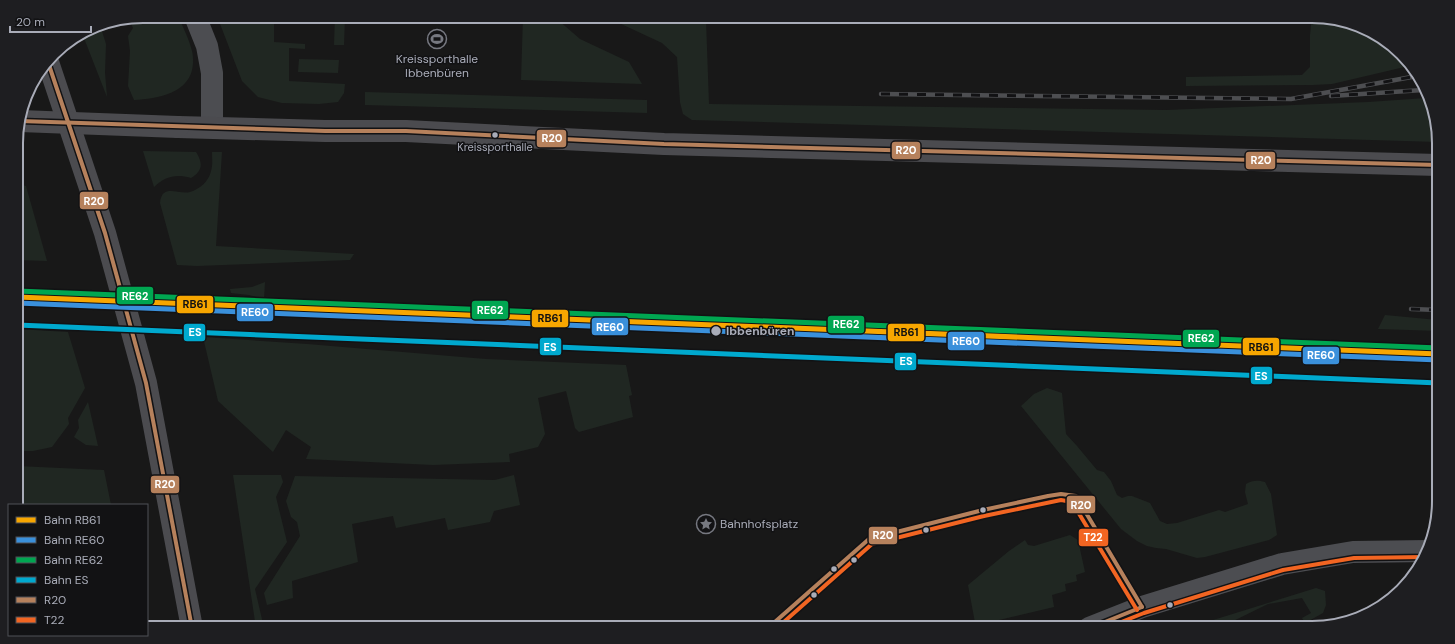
<svg xmlns="http://www.w3.org/2000/svg" width="1455" height="644" font-family="'DM Sans',sans-serif">
<rect width="100%" height="100%" fill="#181818"/>
<g fill="#202722">
<path d="M143,16H178C183,27 189,39 192,51C193,54 193,59 193,63C192,93 157,99 134,100L128,86L130,51L128,36L133,28L129,19Z"/>
<polygon points="217,16 274,16 274,42 305,44 305,49 289,48 289,81 345,84 344,93 338,102 319,104 282,103 258,97 242,81"/>
<polygon points="335,16 345,16 344,45 334,45"/>
<polygon points="523,16 557,16 558,20 580,39 629,62 642,84 521,80"/>
<polygon points="604,16 702,16 706,20 709,104 1166,110 1368,102 1426,98 1438,126 1438,142 692,120 683,114 680,102 677,57 662,43"/>
<polygon points="1312,16 1361,26 1413,65 1332,84 1313,85 1186,86 1186,77 1302,75 1310,67 1310,35"/>
<polygon points="100,25 106,44 105,73 107,97 82,33 94,26"/>
<polygon points="299,59 339,60 338,73 298,72"/>
<polygon points="365,92 647,100 647,113 365,105"/>
<path d="M143,151L196,152C203,163 203,171 191,178C176,174 166,176 154,187Z"/>
<path d="M212,152H222L216,246L354,254L350,260L197,266L177,265L160,203C162,183 178,195 190,192C200,189 209,181 211,171C213,165 212,158 212,152Z"/>
<polygon points="16,155 23,176 16,176"/>
<polygon points="16,183 26,186 47,261 17,260"/>
<polygon points="265,282 264,299 249,295 231,293 230,289 252,287"/>
<polygon points="1385,315 1438,320 1439,331 1378,329"/>
<polygon points="17,329 68,332 85,388 68,418 69,424 52,447 33,451 17,451"/>
<polygon points="203,337 307,344 486,359 626,365 632,395 629,396 633,417 579,432 575,428 566,391 538,398 545,434 538,447 509,454 510,462 433,465 306,459 311,447 286,430 273,452 218,401"/>
<path d="M1047,388L1062,393L1066,434L1077,446L1097,470L1104,472L1111,481L1117,495L1122,498L1128,496H1132L1150,503L1160,521L1167,524L1177,523L1219,510L1225,512L1248,504L1245,492L1246,484C1253,480 1257,480 1265,482L1271,494L1277,535L1269,540L1205,557L1197,558L1166,549L1156,548L1147,546L1137,541L1121,529L1021,406L1034,394Z"/>
<polygon points="88,402 98,446 86,445 74,437 79,428 78,420"/>
<polygon points="17,466 104,470 111,505 17,505"/>
<polygon points="233,475 281,475 283,482 276,497 287,542 255,589 264,628 256,628"/>
<polygon points="514,475 520,505 494,511 490,522 448,530 445,518 396,528 393,516 352,524 358,562 292,581 293,598 267,605 264,593 300,536 297,522 291,517 286,501 295,476 495,480"/>
<polygon points="1070,535 1078,540 1085,572 1076,575 1077,581 1065,584 1066,591 1052,595 1054,607 999,620 1000,627 976,628 968,585 1009,551 1025,540 1028,545 1034,546"/>
<polygon points="1316,588 1325,591 1326,605 1323,613 1305,623 1302,618 1311,613 1302,598 1268,604 1219,628 1206,628 1210,621"/>
</g>
<g fill="none" stroke-linecap="round" stroke-linejoin="round">
<g stroke="#4c4d51" stroke-width="22">
<polyline points="195,16 207,46 212,73 212,127"/>
<polyline points="1089,628 1142,607 1282,564 1353,552 1429,551"/>
</g>
<g stroke="#4b4b4f" stroke-width="22">
<polyline points="48,62 105,233 146,383 192,628"/>
<polyline points="178,127 325,131 406,131 664,144 1438,165"/>
</g>
<g stroke="#4d4e51" stroke-width="4.5">
<g id="rail">
<polyline points="881,94 1291,99 1417,76"/>
<polyline points="1331,96 1423,90"/>
<polyline points="1411,309 1438,310"/>
</g>
</g>
<use href="#rail" stroke="#121214" stroke-width="3" stroke-dasharray="9" stroke-linecap="butt"/>
<polyline stroke="#4b4b4f" stroke-width="22" points="20,121 178,127"/>
<g stroke="#121214" stroke-width="7">
<g id="bus-1">
<polyline points="48,62 105,233 146,383 192,628"/>
<polyline points="20,121 325,131 406,131 664,144 1438,165"/>
<polyline points="768,628 869,539 983,510 1048,496 1061,494 1076,496 1142,607"/>
<polyline points="1090,628 1142,607"/>
</g>
</g>
<g stroke="#121214" stroke-width="7">
<g id="bus-2">
<polyline points="777,628 872,544 984,516 1061,500 1072,502 1137,610"/>
<polyline points="1106,628 1144,613 1283,570 1354,558 1425,557"/>
</g>
</g>
<use href="#bus-1" stroke="#b6815c" stroke-width="4"/>
<use href="#bus-2" stroke="#f26522" stroke-width="4"/>
<g stroke="#121214" stroke-width="8">
<polyline id="rail-1" points="17,297 1439,354"/>
</g>
<g stroke="#121214" stroke-width="8">
<polyline id="rail-2" points="17,303 1439,360"/>
</g>
<g stroke="#121214" stroke-width="8">
<polyline id="rail-3" points="17,291 1439,348"/>
</g>
<g stroke="#121214" stroke-width="8">
<polyline id="rail-4" points="17,325 1439,383"/>
</g>
<use href="#rail-1" stroke="#f7a600" stroke-width="5"/>
<use href="#rail-2" stroke="#3a90db" stroke-width="5"/>
<use href="#rail-3" stroke="#00a651" stroke-width="5"/>
<use href="#rail-4" stroke="#00a9ce" stroke-width="5"/>
</g>
<defs>
<g id="stadium-ring" transform="scale(1)"><circle r="9.5" fill="#121214" stroke="#767880" stroke-width="1.5"/><path d="M0-5a6.5 5 0 1 0 0 10a6.5 5 0 1 0 0-10ZM-3.5-1.8h7v3.6h-7Z" fill="#767880"/></g>
<g id="sight-ring" transform="scale(1)"><circle r="9.5" fill="#121214" stroke="#767880" stroke-width="1.5"/><path d="M0-6L1.8-2.2L6-1.7L2.9 1.2L3.7 5.4L0 3.3L-3.7 5.4L-2.9 1.2L-6-1.7L-1.8-2.2Z" fill="#767880"/></g>
</defs>
<g fill-rule="evenodd">
<use href="#stadium-ring" x="437" y="39"/>
<use href="#sight-ring" x="706" y="524"/>
</g>
<g fill="#a9acb8" stroke="#121214" stroke-width="1.5">
<circle cx="495" cy="135" r="3.5"/>
<circle cx="716" cy="331" r="5.5"/>
<circle cx="983" cy="510" r="3.5"/>
<circle cx="926" cy="530" r="3.5"/>
<circle cx="854" cy="560" r="3.5"/>
<circle cx="834" cy="569" r="3.5"/>
<circle cx="814" cy="595" r="3.5"/>
<circle cx="1170" cy="605" r="3.5"/>
</g>
<g text-anchor="middle" dominant-baseline="central" stroke-width="3" stroke-linejoin="round" paint-order="stroke">
<g font-size="11" fill="#a9acb8" stroke="#121214">
<text x="495" y="147">Kreissporthalle</text>
</g>
<g font-size="12" fill="#a9acb8" stroke="#121214">
<text x="437" y="59">Kreissporthalle<tspan x="437" dy="14">Ibbenbüren</tspan></text>
<text x="720" y="524" text-anchor="start">Bahnhofsplatz</text>
</g>
<g font-size="12" font-weight="bold" fill="#a9acb8" stroke="#121214" text-anchor="start">
<text x="726" y="331">Ibbenbüren</text>
</g>
</g>
<path d="M0 0H1455V644H0ZM143 23H1312A120 120 0 0 1 1432 143V501A120 120 0 0 1 1312 621H143A120 120 0 0 1 23 501V143A120 120 0 0 1 143 23Z" fill="#1e1e21" fill-rule="evenodd"/>
<path fill="none" stroke="#a9acb8" stroke-width="2" d="M143 23H1312A120 120 0 0 1 1432 143V501A120 120 0 0 1 1312 621H143A120 120 0 0 1 23 501V143A120 120 0 0 1 143 23Z"/>
<g stroke="#121214" stroke-width="1.5">
<rect x="536" y="129" width="31" height="19" rx="4" fill="#b6815c"/>
<rect x="891" y="141" width="30" height="19" rx="4" fill="#b6815c"/>
<rect x="1245" y="151" width="31" height="19" rx="4" fill="#b6815c"/>
<rect x="79" y="191" width="30" height="19" rx="4" fill="#b6815c"/>
<rect x="116" y="286" width="38" height="19" rx="4" fill="#00a651"/>
<rect x="176" y="295" width="38" height="19" rx="4" fill="#f7a600"/>
<rect x="471" y="300" width="38" height="20" rx="4" fill="#00a651"/>
<rect x="236" y="303" width="38" height="19" rx="4" fill="#3a90db"/>
<rect x="531" y="309" width="38" height="19" rx="4" fill="#f7a600"/>
<rect x="827" y="315" width="38" height="19" rx="4" fill="#00a651"/>
<rect x="591" y="317" width="38" height="19" rx="4" fill="#3a90db"/>
<rect x="183" y="323" width="23" height="19" rx="4" fill="#00a9ce"/>
<rect x="887" y="323" width="38" height="19" rx="4" fill="#f7a600"/>
<rect x="1182" y="329" width="38" height="19" rx="4" fill="#00a651"/>
<rect x="947" y="331" width="38" height="20" rx="4" fill="#3a90db"/>
<rect x="539" y="337" width="23" height="19" rx="4" fill="#00a9ce"/>
<rect x="1242" y="337" width="38" height="19" rx="4" fill="#f7a600"/>
<rect x="1302" y="346" width="38" height="19" rx="4" fill="#3a90db"/>
<rect x="894" y="352" width="23" height="19" rx="4" fill="#00a9ce"/>
<rect x="1250" y="366" width="23" height="19" rx="4" fill="#00a9ce"/>
<rect x="150" y="475" width="30" height="19" rx="4" fill="#b6815c"/>
<rect x="1066" y="495" width="30" height="19" rx="4" fill="#b6815c"/>
<rect x="868" y="526" width="30" height="19" rx="4" fill="#b6815c"/>
<rect x="1078" y="528" width="31" height="19" rx="4" fill="#f26522"/>
</g>
<g font-size="11" text-anchor="middle" font-weight="bold" fill="#fff">
<text x="552" y="142">R20</text>
<text x="906" y="154">R20</text>
<text x="1261" y="164">R20</text>
<text x="94" y="205">R20</text>
<text x="135" y="300">RE62</text>
<text x="490" y="314">RE62</text>
<text x="255" y="316">RE60</text>
<text x="846" y="328">RE62</text>
<text x="610" y="331">RE60</text>
<text x="195" y="336">ES</text>
<text x="1201" y="342">RE62</text>
<text x="966" y="345">RE60</text>
<text x="550" y="351">ES</text>
<text x="1321" y="359">RE60</text>
<text x="906" y="365">ES</text>
<text x="1261" y="380">ES</text>
<text x="165" y="488">R20</text>
<text x="1081" y="509">R20</text>
<text x="883" y="539">R20</text>
<text x="1093" y="541">T22</text>
</g>
<g font-size="11" text-anchor="middle" font-weight="bold" fill="#111">
<text x="195" y="308">RB61</text>
<text x="550" y="322">RB61</text>
<text x="906" y="336">RB61</text>
<text x="1261" y="351">RB61</text>
</g>
<rect x="8" y="504" width="140" height="132" fill="#121214" stroke="#4e5056"/>
<rect x="16" y="517" width="20" height="6" fill="#f7a600" stroke="#4e5056"/>
<text x="44" y="524" font-size="12" fill="#a9acb8">Bahn RB61</text>
<rect x="16" y="537" width="20" height="6" fill="#3a90db" stroke="#4e5056"/>
<text x="44" y="544" font-size="12" fill="#a9acb8">Bahn RE60</text>
<rect x="16" y="557" width="20" height="6" fill="#00a651" stroke="#4e5056"/>
<text x="44" y="564" font-size="12" fill="#a9acb8">Bahn RE62</text>
<rect x="16" y="577" width="20" height="6" fill="#00a9ce" stroke="#4e5056"/>
<text x="44" y="584" font-size="12" fill="#a9acb8">Bahn ES</text>
<rect x="16" y="597" width="20" height="6" fill="#b6815c" stroke="#4e5056"/>
<text x="44" y="604" font-size="12" fill="#a9acb8">R20</text>
<rect x="16" y="617" width="20" height="6" fill="#f26522" stroke="#4e5056"/>
<text x="44" y="624" font-size="12" fill="#a9acb8">T22</text>
<path d="M10 26v6h81v-6" fill="none" stroke="#a9acb8" stroke-width="2"/>
<text x="16" y="26" font-size="12" fill="#a9acb8" stroke="#121214" stroke-width="3" paint-order="stroke">20 m</text>
</svg>
